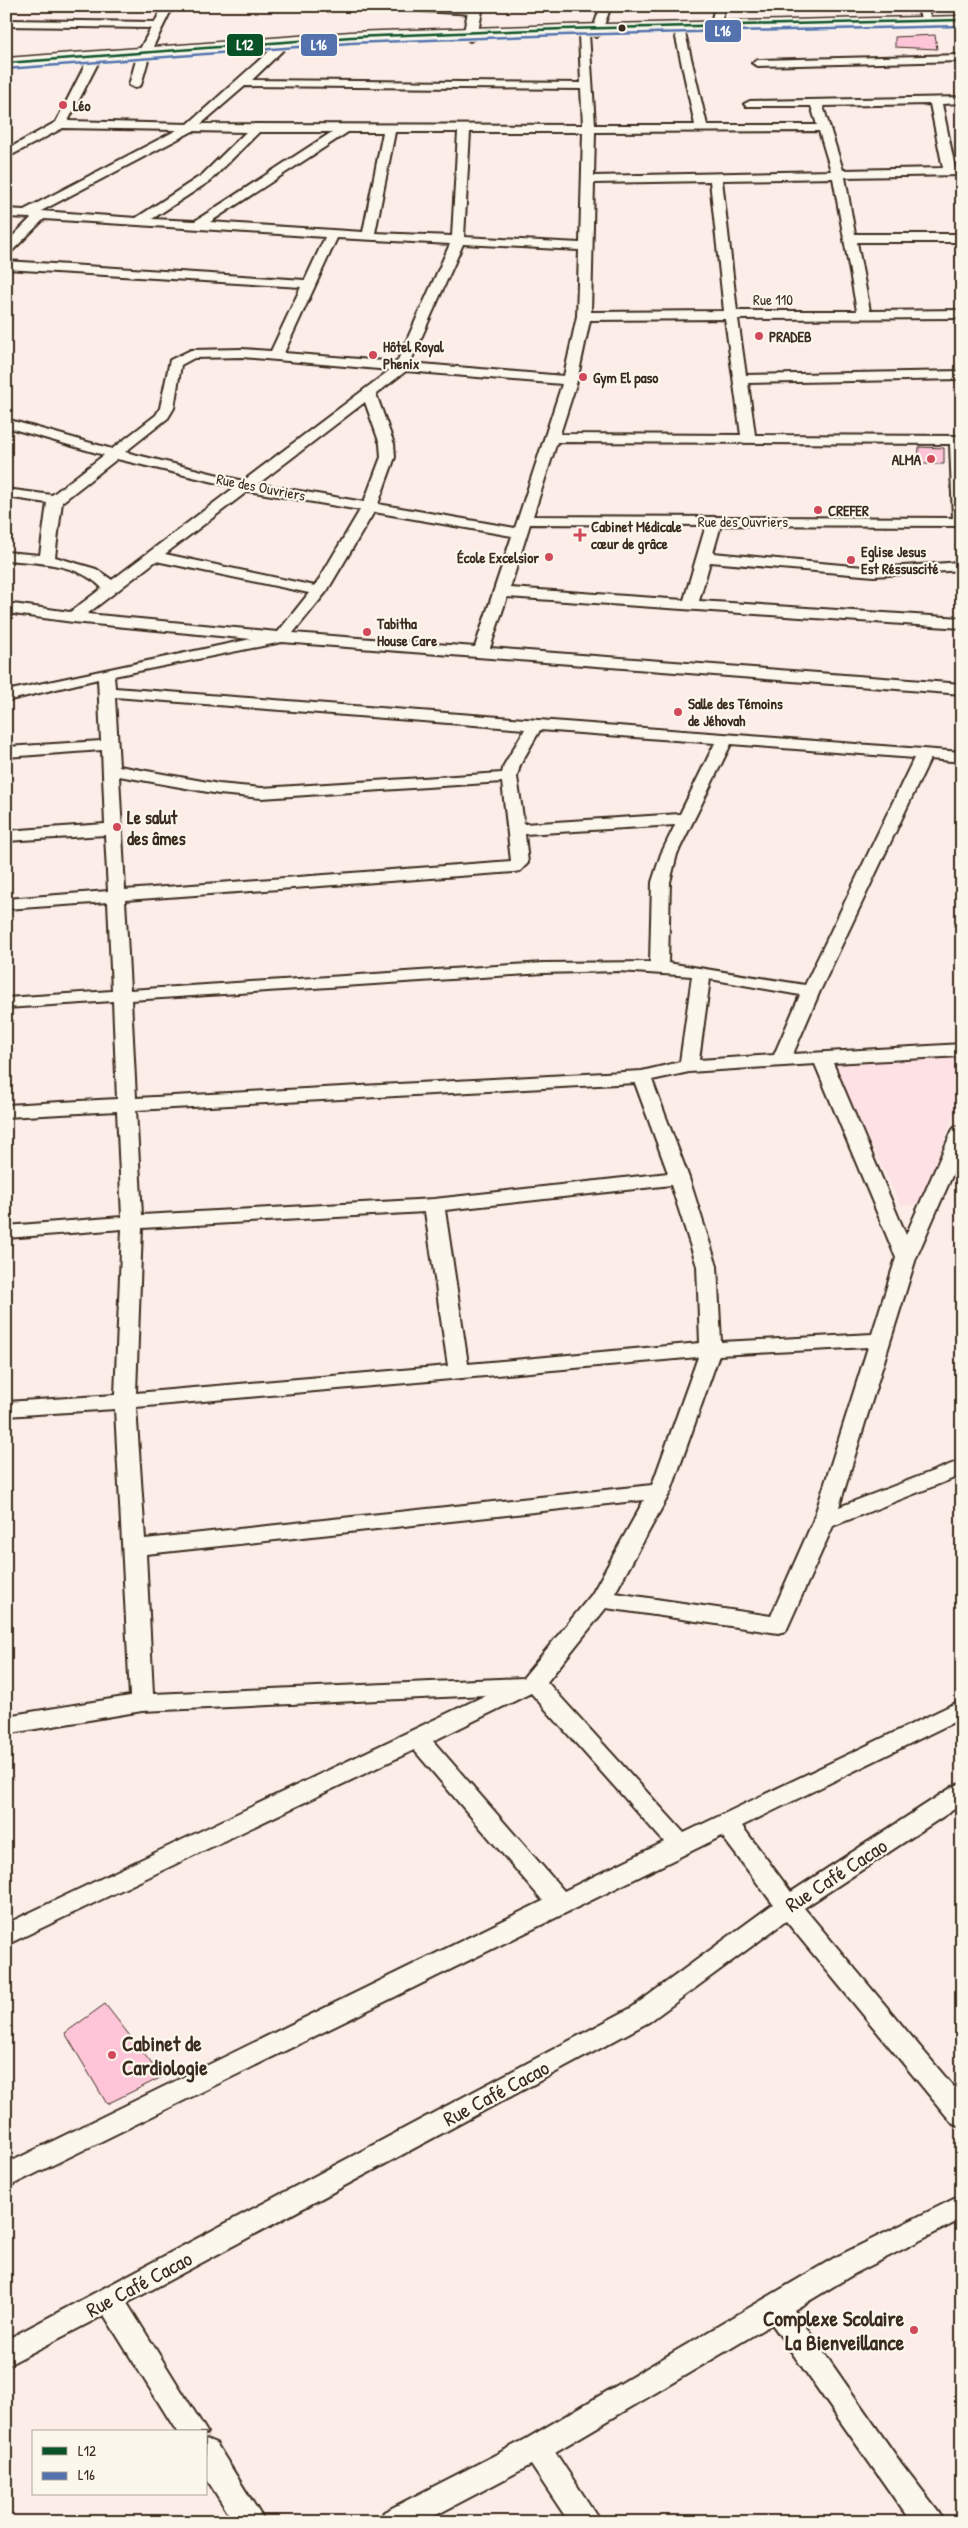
<svg xmlns="http://www.w3.org/2000/svg" width="968" height="2528" font-family="'Patrick Hand',sans-serif">
<rect width="100%" height="100%" fill="#fcede8"/>
<filter id="ink" filterUnits="userSpaceOnUse"><feTurbulence type="fractalNoise" baseFrequency=".02" numOctaves="2"/><feDisplacementMap in="SourceGraphic" scale="10" xChannelSelector="R" yChannelSelector="G"/><feConvolveMatrix kernelMatrix="1 2 1 2 8 2 1 2 1" color-interpolation-filters="sRGB"/></filter>
<g filter="url(#ink)">
<polygon fill="#fde1e4" points="962,1055 962,1088 923,1205 901,1205 831,1063"/>
<g fill="#fec5d9" stroke="#3b2a1e">
<polygon points="935,35 937,49 895,47 895,37"/>
<polygon points="919,447 944,448 944,464 918,464"/>
<polygon points="105,2004 162,2077 107,2104 65,2033"/>
</g>
<g fill="none" stroke-linecap="round" stroke-linejoin="round">
<g stroke="#3b2a1e" stroke-width="4">
<g id="minor">
<polygon points="163,6 173,6 150,53 141,85 135,88 129,85 138,53 151,28 6,26 6,20 155,22"/>
<path d="M380,6C396,6 471,3 479,11L474,14L385,9Z"/>
<polygon points="601,6 611,6 601,34 596,37 591,34"/>
<polygon points="715,6 725,6 719,32 714,35 709,32"/>
<polygon points="916,6 926,6 934,25 933,27 925,27"/>
<path d="M680,30L685,33L707,125H817L811,106H746L744,104L750,101L962,97V103L942,104L955,168L962,167V175L845,177L855,234H962V242H857L870,311L962,310V318L738,319L746,375L962,371V379L748,383L755,435L962,436V526L721,525L713,553L874,568L962,562V570L874,576L710,562L699,601L962,618V628L507,597L490,648L962,684V694L282,642L114,676L115,688L962,752V762L930,759L820,991L793,1054L962,1044V1056L833,1063L906,1235L952,1131L955,1127L962,1125V1153L916,1258L839,1507L962,1460V1475L833,1526L786,1631L778,1633L606,1608L547,1682L684,1833L962,1700V1718L742,1826L791,1892L954,1786L962,1783V1804L804,1908L962,2097V2127L953,2124L786,1921L649,2022L127,2303L207,2432L206,2434V2432H177L104,2315L6,2366V2340L631,2008L773,1904L722,1836L6,2188V2164L543,1901L414,1750L6,1945V1924L486,1695L142,1711L6,1734V1716L130,1696L115,1409L6,1416V1402L115,1395L122,1229L6,1238V1226L122,1217L117,1111L6,1117V1105L117,1099L113,1001L6,1008V998L112,991L108,902L6,909V899L108,891L105,835L6,841V831L105,824L102,750L6,757V747L101,741L98,679L6,701V691L251,639L73,622L6,613V603L70,612L102,588C78,563 38,563 6,560V552L40,555L47,503L6,497V489L52,495L104,455L6,427V419L112,449L156,415L160,408L170,360L191,350L242,349L271,351L301,287L6,269V261L305,280L325,237L44,219L10,253L6,254V243L31,218L6,217V209L24,210L177,130L63,128L6,158V150L56,122L87,61L93,58L99,61L68,121L188,124L276,45L280,44L286,47L284,49L252,80L581,83L579,34L584,31L589,34L595,125H695L675,33ZM245,86L581,89L583,125L201,124ZM930,104L943,168L843,170L823,106ZM193,131L246,132L202,175L136,218L41,211ZM819,131L831,171L594,176L595,132ZM259,132H332L195,221L152,219L210,181ZM348,132H383L363,232L210,222ZM395,132H458L452,236L375,233ZM470,132H583L580,243L464,237ZM833,178L857,311H737L722,180ZM710,181L724,311L591,312L594,183ZM337,238L450,244L397,362L284,353ZM463,244L579,250L577,316L564,376L410,363ZM725,319L741,435L560,434L577,381L590,320ZM242,357L390,370L243,481L125,452L168,418L174,408L181,365L194,358ZM406,371L562,384L515,528L378,504L395,457L394,444L376,394ZM365,402L380,444L381,457L364,502L258,484ZM557,442L950,444L953,518L533,516ZM117,459L235,487L112,580L96,569L55,557L62,502ZM248,491L360,510L315,586L165,554ZM374,512L512,536L475,647L293,633L327,591ZM530,524L706,525L684,600L510,588ZM156,561L309,593L278,632L87,614ZM115,697L525,729L504,765L502,773L262,788L219,784L119,766ZM540,730L715,743L680,814L524,824L517,777L520,765ZM731,744L914,758L805,985L668,963L670,882L677,854ZM119,776L219,794L262,798L502,782L511,861L125,890ZM675,825L661,854L652,882L650,962L543,963L130,990L125,900L514,872L520,871L528,863L525,834ZM619,971L692,976L680,1062L642,1071L136,1098L131,1000L543,973ZM710,979L800,995L774,1055L699,1060ZM815,1064L896,1258L872,1334L721,1342L717,1266L689,1178L652,1080L689,1072ZM635,1083L668,1173L434,1199L142,1215L136,1110ZM671,1185L697,1266L700,1343L468,1364L445,1210ZM425,1212L448,1366L136,1393L142,1228ZM868,1347L813,1521L771,1616L615,1593L671,1491L719,1355ZM698,1357L652,1485L145,1539L136,1407ZM644,1500L592,1594L523,1678L153,1694L146,1554ZM531,1693L664,1842L564,1891L433,1741Z"/>
<polygon points="962,55 962,61 758,66 752,63 758,60"/>
<polygon points="962,2195 962,2219 854,2274 794,2310 901,2463 939,2512 944,2522 911,2522 772,2324 555,2452 601,2522 569,2522 531,2465 423,2522 379,2522 384,2512 526,2439 834,2258"/>
<polygon points="206,2439 216,2443 265,2522 234,2522 206,2478"/>
</g>
</g>
<g stroke="#3b2a1e" stroke-width="4">
<polygon id="tertiary" points="469,6 483,6 477,37 470,41 463,37"/>
</g>
<g stroke="#3b2a1e" stroke-width="3">
<polygon id="secondary" points="962,16 962,24 563,33 351,42 6,68 6,58 351,32 563,25"/>
</g>
<use href="#minor" fill="#fbf7ec" fill-rule="evenodd"/>
<use href="#tertiary" fill="#fbf7ec" fill-rule="evenodd"/>
<use href="#secondary" fill="#fbf7ec" fill-rule="evenodd"/>
<g stroke="#fbf7ec" stroke-width="5">
<polyline id="bus-1" points="6,63 351,37 563,29 962,20"/>
</g>
<g stroke="#fbf7ec" stroke-width="5">
<polyline id="bus-2" points="6,69 351,43 563,35 962,26"/>
</g>
<use href="#bus-1" stroke="#095228" stroke-width="2.5"/>
<use href="#bus-2" stroke="#5472ae" stroke-width="2.5"/>
</g>
</g>
<circle fill="#3b2a1e" stroke="#fbf7ec" stroke-width="2" cx="622" cy="28" r="4.5"/>
<g fill="#d1495b" stroke="#fbf7ec" stroke-width="2">
<circle cx="63" cy="105" r="5"/>
<circle cx="759" cy="336" r="5"/>
<circle cx="373" cy="355" r="5"/>
<circle cx="583" cy="377" r="5"/>
<circle cx="931" cy="459" r="5"/>
<circle cx="818" cy="510" r="5"/>
<path d="M577.5 527.5h5v5h5v5h-5v5h-5v-5h-5v-5h5z"/>
<circle cx="549" cy="557" r="5"/>
<circle cx="851" cy="560" r="5"/>
<circle cx="367" cy="632" r="5"/>
<circle cx="678" cy="712" r="5"/>
<circle cx="117" cy="827" r="5"/>
<circle cx="112" cy="2055" r="5"/>
<circle cx="914" cy="2330" r="5"/>
</g>
<g text-anchor="middle" dominant-baseline="central" stroke-width="4.5" stroke-linejoin="round" paint-order="stroke">
<g font-size="15" font-weight="bold" fill="#3b2a1e" stroke="#fbf7ec" text-anchor="start">
<text x="73" y="105">Léo</text>
<text x="769" y="336">PRADEB</text>
<text x="383" y="346">Hôtel Royal<tspan x="383" dy="17">Phenix</tspan></text>
<text x="593" y="377">Gym El paso</text>
<text x="921" y="459" text-anchor="end">ALMA</text>
<text x="828" y="510">CREFER</text>
<text x="591" y="526">Cabinet Médicale<tspan x="591" dy="17">cœur de grâce</tspan></text>
<text x="861" y="551">Eglise Jesus<tspan x="861" dy="17">Est Réssuscité</tspan></text>
<text x="539" y="557" text-anchor="end">École Excelsior</text>
<text x="377" y="623">Tabitha<tspan x="377" dy="17">House Care</tspan></text>
<text x="688" y="703">Salle des Témoins<tspan x="688" dy="17">de Jéhovah</tspan></text>
</g>
<g font-size="15" fill="#3b2a1e" stroke="#fbf7ec">
<text x="773" y="299">Rue 110</text>
<text transform="translate(261 487) rotate(11)">Rue des Ouvriers</text>
<text x="743" y="521">Rue des Ouvriers</text>
</g>
<g font-size="18" font-weight="bold" fill="#3b2a1e" stroke="#fbf7ec" text-anchor="start">
<text x="127" y="817">Le salut<tspan x="127" dy="21">des âmes</tspan></text>
</g>
<g font-size="21" fill="#3b2a1e" stroke="#fbf7ec">
<text transform="translate(836 1875) rotate(-33)">Rue Café Cacao</text>
<text transform="translate(496 2093) rotate(-28)">Rue Café Cacao</text>
<text transform="translate(139 2284) rotate(-28)">Rue Café Cacao</text>
</g>
<g font-size="21" font-weight="bold" fill="#3b2a1e" stroke="#fbf7ec" text-anchor="start">
<text x="122" y="2043">Cabinet de<tspan x="122" dy="24">Cardiologie</tspan></text>
<text x="904" y="2318" text-anchor="end">Complexe Scolaire<tspan x="904" dy="24">La Bienveillance</tspan></text>
</g>
</g>
<g stroke="#fbf7ec" stroke-width="2">
<rect x="704" y="19" width="38" height="24" rx="5" fill="#5472ae"/>
<rect x="226" y="33" width="38" height="24" rx="5" fill="#095228"/>
<rect x="300" y="33" width="38" height="24" rx="5" fill="#5472ae"/>
</g>
<g font-size="14" text-anchor="middle" font-weight="bold" fill="#fff">
<text x="723" y="36">L16</text>
<text x="245" y="50">L12</text>
<text x="319" y="50">L16</text>
</g>
<rect width="968" height="2528" fill="none" stroke="#fbf7ec" stroke-width="25"/>
<rect x="12" y="12" width="943" height="2503" fill="none" stroke="#3b2a1e" stroke-width="2" filter="url(#ink)"/>
<rect x="32" y="2430" width="175" height="65" fill="#fbf7ec" stroke="#aea59a"/>
<rect x="42" y="2447" width="25" height="8" fill="#095228" stroke="#aea59a"/>
<text x="78" y="2456" font-size="15" fill="#3b2a1e">L12</text>
<rect x="42" y="2472" width="25" height="8" fill="#5472ae" stroke="#aea59a"/>
<text x="78" y="2480" font-size="15" fill="#3b2a1e">L16</text>
</svg>
